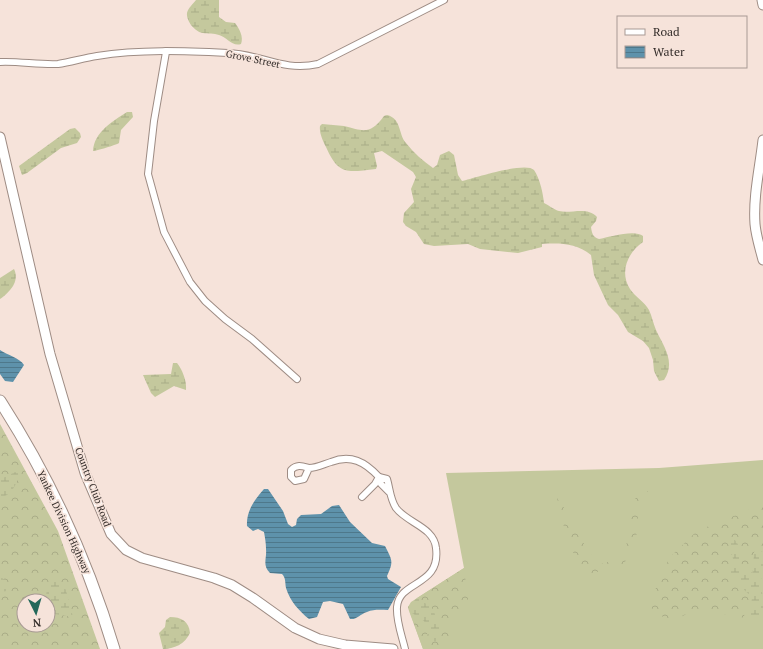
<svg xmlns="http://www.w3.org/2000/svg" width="763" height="649" font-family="'PT Serif',serif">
<defs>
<pattern id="forest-crowns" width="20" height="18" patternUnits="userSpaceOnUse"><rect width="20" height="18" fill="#c4c89d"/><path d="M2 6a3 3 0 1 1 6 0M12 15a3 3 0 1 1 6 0" fill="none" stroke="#a9ac87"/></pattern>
<pattern id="wetland-marsh" width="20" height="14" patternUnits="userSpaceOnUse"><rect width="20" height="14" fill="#c4c89d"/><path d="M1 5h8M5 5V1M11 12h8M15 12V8" fill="none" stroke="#a9ac87"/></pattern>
<pattern id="water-rules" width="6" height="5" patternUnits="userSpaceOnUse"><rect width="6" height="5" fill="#5e92ab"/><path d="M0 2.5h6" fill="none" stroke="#4e788b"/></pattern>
</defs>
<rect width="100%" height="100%" fill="#f6e3da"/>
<polygon fill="#c4c89d" points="763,460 763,649 423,649 408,607 411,602 464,568 446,473 659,468"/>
<g fill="url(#forest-crowns)" fill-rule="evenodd">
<path d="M0,424L58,531L100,649H0ZM24,601H48V625H24Z"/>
<path d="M648,491L638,516L636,540L624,564L618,569H607L590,574L580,571L564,527L556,494L559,492L567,518L596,562L601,564C651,552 611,500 648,491Z"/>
<polygon points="763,504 763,552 754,552 752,574 747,575 741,572 742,553 737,543 730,544 734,559 729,571 742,588 752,597 751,607 744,615 748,619 729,614 716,615 691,612 672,621 667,620 650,607 652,595 660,581 669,558 697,531"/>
<polygon points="464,568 468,599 466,605 449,628 450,649 423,649 409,611 424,621 428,637 439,636 442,628 431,607 417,598"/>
</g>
<g fill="url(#wetland-marsh)">
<path d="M196,0H219V17L226,22L235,23C239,28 244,37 241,44C232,47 227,37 219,35C214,33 208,34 203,33C195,32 186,21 187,13C188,8 193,4 196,0Z"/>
<path d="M127,112H132L133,117L121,130L119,143C116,145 96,151 93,151C94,132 113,121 127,112Z"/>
<path d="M387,115C402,119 398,134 406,143C414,153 423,161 433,168L437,165L440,155L449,151L454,155L458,175L462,181C474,178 526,161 534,170C540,179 543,193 544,203C549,205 554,210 559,211C571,214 587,206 597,217L596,221L591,227C592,234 593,237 599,239C609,237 635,229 643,236V242C628,252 619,272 630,289C635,297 645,302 649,310C652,316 653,323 656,330C664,347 676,362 664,380L659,381L654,371L653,360L649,348L643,341L628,332L618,315L608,305L594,275L591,255C576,243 560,243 542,244V247L518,253L480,249L468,244L434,246L424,244L416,232L406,226L403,222L404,213L414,202L411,189L416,177L413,172L382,151L374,153L377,166L376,169C347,172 339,176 326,147C323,141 319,133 320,126L322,124C329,125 337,125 344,126C364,131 370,135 384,116Z"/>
<polygon points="75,128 80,133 81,137 77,143 61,148 27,173 22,175 19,166 70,129"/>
<path d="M14,269C20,281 10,292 0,299V278Z"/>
<path d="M173,363H177C182,369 187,381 186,390L174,386L155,397L151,393L143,375L171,374Z"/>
<path d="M15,472L18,473C19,482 10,498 0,497V477L3,478Z"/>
<path d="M732,537C747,550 736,566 744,574L750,575L753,572L754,552L756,550L763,552V574L760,582L763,597V617L748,619L744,615L751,607L752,597L742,588L729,571L733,559L730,544Z"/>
<polygon points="0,576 8,583 9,587 7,591 0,592"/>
<path d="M57,578L66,590L73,617L48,613V601H45C47,591 47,581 57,578Z"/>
<polygon points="417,598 431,607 441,626 436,641 430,641 424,621 409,611 408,607"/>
<path d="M170,617C181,617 189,621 190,633C185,644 174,649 163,649L159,633L165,627L166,620Z"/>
</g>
<g fill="url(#water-rules)">
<path d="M0,350C7,355 20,358 24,365L13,382L5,381L0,374Z"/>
<path d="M264,489H268L283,511L288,524L292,527L296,525L297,519L301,515L321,514L332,506L339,505L350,522L372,543L385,546C392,560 394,561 387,576L388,579L401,587L388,610C381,610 374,609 367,612C360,614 357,620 350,619L343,604L330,601L323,602L317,617L309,619C299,611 290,601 286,588C285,583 286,578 282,574L270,573C262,565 267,559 266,549C266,543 265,538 264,532L258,529L253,531L247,526C246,511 255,499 264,489Z"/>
</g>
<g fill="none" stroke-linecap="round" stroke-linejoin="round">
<g stroke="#9e8c84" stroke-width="8">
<g id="street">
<polyline points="166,52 154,121 148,174 164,232 190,282 205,301 225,319 252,339 297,379"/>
<path d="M0,62C19,61 39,65 58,64C71,62 84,58 97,56C140,49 185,51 228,53C261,54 283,72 318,64L444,0"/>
<path d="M309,468C302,466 297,464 291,470V477L295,481L304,479L309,468C317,468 324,464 331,462C351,454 365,462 379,477L375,484L362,497"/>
<path d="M390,493L381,484L379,477L387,479C390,489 390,499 396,508C407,523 434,527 436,548C441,587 399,580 397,607C396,621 402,636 405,649"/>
</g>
</g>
<g stroke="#9e8c84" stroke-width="11">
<g id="secondary">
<polyline points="762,0 763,5"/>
<polyline points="0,137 50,354 85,473 111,534 126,550 142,558 214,578 232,585 253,598 295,628 319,639 345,645 393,649"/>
<path d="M763,140C760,167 753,196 755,224C756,236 760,248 763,260"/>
</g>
</g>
<g stroke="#9e8c84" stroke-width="13">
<path id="highway" d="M0,401C49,477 88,562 114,649"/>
</g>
<use href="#street" stroke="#fff" stroke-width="6"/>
<use href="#secondary" stroke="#fff" stroke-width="9"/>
<use href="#highway" stroke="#fff" stroke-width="11"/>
</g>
<g text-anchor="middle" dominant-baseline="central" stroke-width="3.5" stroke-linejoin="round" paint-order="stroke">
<g font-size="10" fill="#342d2a" stroke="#f6e3da">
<text transform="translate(253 59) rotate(12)">Grove Street</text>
<text transform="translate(93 487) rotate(69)">Country Club Road</text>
<text transform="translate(64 522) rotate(65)">Yankee Division Highway</text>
</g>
</g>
<rect x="617" y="16" width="130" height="52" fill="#f6e3da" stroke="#a89a94"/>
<rect x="625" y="29" width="20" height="6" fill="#ffffff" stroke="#a89a94"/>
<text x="653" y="36" font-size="12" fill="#342d2a">Road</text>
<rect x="625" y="46" width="20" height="12" fill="url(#water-rules)" stroke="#a89a94"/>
<text x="653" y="56" font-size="12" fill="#342d2a">Water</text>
<g transform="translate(36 613) rotate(175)"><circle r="19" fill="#f6e3da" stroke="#a89a94"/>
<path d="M0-3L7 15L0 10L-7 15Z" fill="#23685a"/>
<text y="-6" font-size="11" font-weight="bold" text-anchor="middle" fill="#342d2a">N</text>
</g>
</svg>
